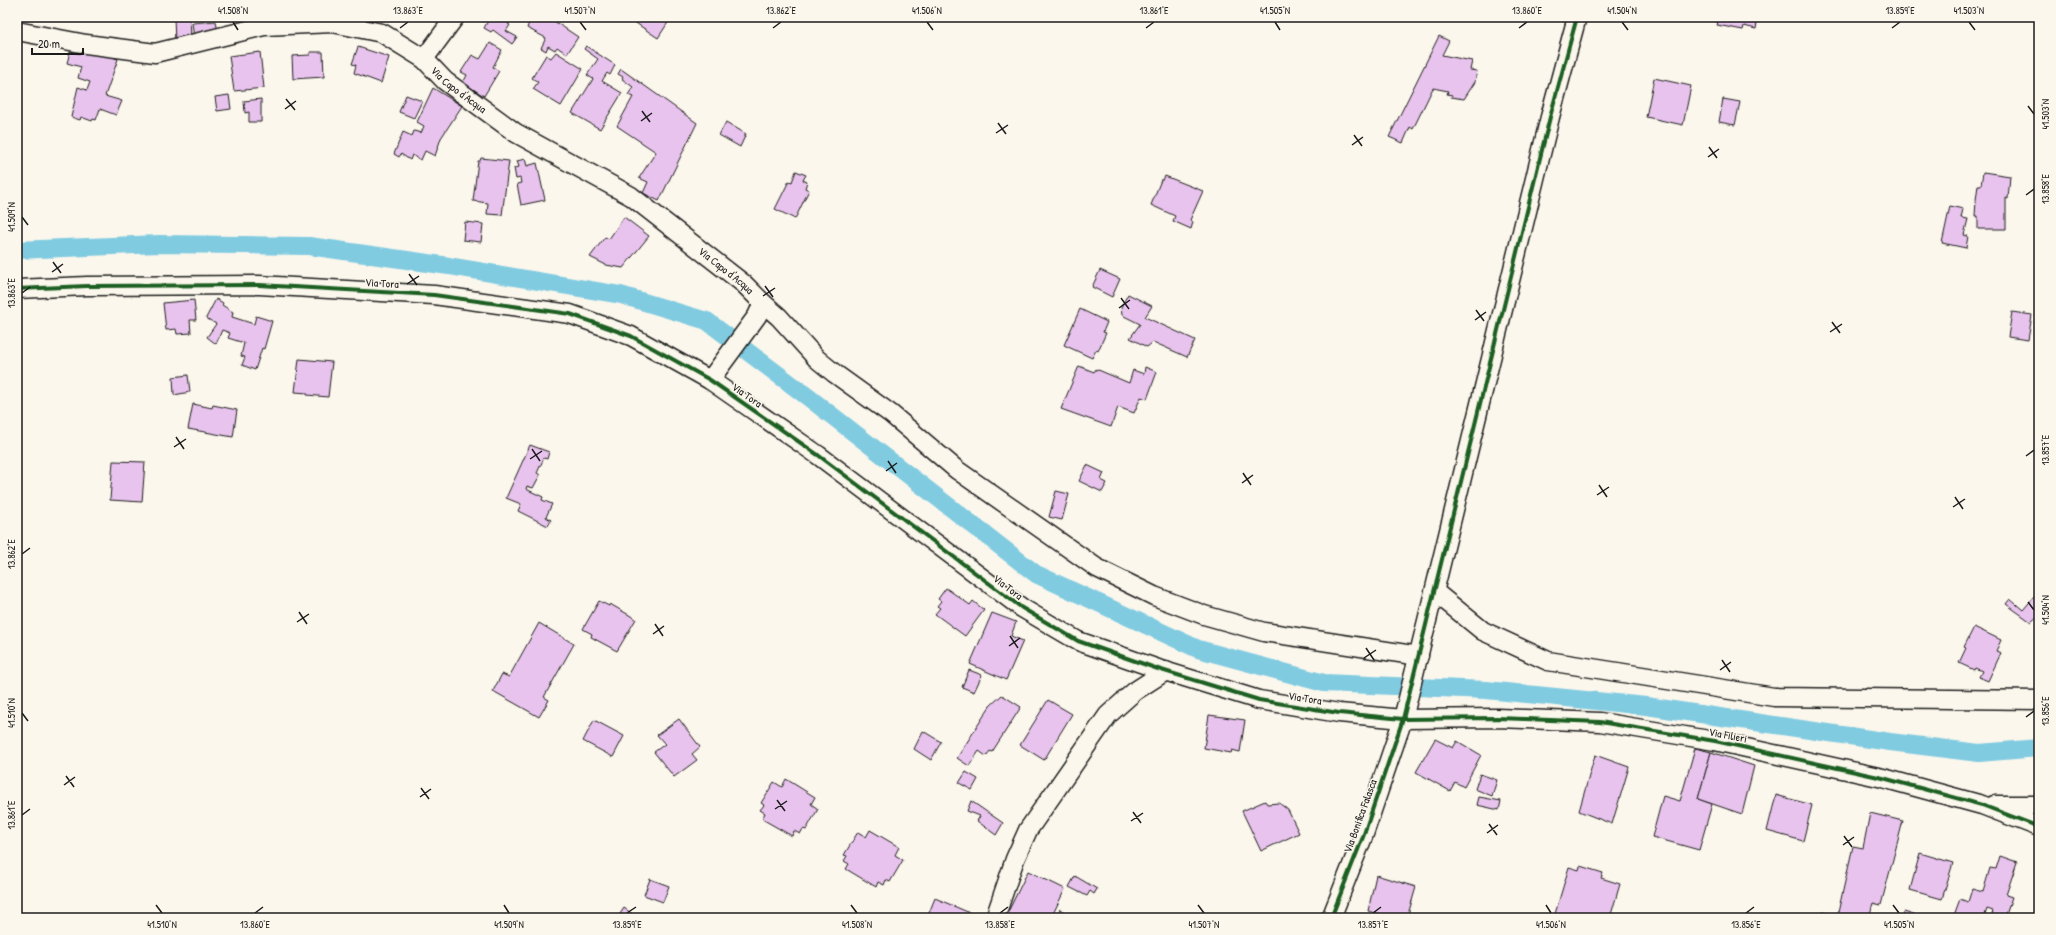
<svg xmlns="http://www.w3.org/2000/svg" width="2056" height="935" font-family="'Patrick Hand',sans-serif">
<rect width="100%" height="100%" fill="#fbf7ec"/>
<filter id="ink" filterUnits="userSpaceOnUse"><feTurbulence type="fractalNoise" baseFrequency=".025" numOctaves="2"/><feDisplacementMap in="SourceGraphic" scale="8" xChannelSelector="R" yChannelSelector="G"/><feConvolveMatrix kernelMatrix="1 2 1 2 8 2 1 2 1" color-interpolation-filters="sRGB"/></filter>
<g filter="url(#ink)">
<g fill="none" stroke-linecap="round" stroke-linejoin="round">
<polyline stroke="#81cbe1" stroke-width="18" points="17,250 159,244 309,246 449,266 621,295 707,321 808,397 1036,574 1198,649 1324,683 1486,690 1646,706 1890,742 1979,753 2039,748"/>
</g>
<g fill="#e8c3ee" stroke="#1c1c1c">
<polygon points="174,17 190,17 191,38 175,42"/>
<polygon points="365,17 377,17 377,20 365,19"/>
<polygon points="490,17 512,17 508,24 510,25 506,31 517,37 512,44 493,30 491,32 484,28"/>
<polygon points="531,17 548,17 578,37 567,54 557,47 555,50 548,46 546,51 541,48 546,38 527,28"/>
<polygon points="627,17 669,17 667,20 669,21 658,38"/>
<polygon points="1713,17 1758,17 1756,29 1744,26 1743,30 1717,25 1718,22 1712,20"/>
<polygon points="216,21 218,33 194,38 192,23"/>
<polygon points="1439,36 1449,41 1442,55 1472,61 1470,70 1477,71 1475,82 1464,99 1451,97 1452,95 1447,94 1448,91 1433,88 1413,129 1410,127 1403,143 1389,137"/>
<polygon points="490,43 502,50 493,67 499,71 484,96 463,83 467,75 461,72 472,55 480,59"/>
<polygon points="586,46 615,65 610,75 607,73 602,81 622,93 600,129 572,113 593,79 587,75 598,59 584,49"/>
<polygon points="358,47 389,57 381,83 354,73 356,65 352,64"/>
<polygon points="87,49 118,59 105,96 122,101 116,115 100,109 96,120 93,119 92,121 81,117 80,120 71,117 78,87 87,90 90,82 78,78 81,67 67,63 70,52 82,54"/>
<polygon points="260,52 264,88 234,91 229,56"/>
<polygon points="310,52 323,52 324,77 293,79 292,56 310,55"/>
<polygon points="556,52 583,69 561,106 533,89 538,82 532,78 546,55 551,58"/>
<polygon points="621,69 697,123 659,201 643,193 648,182 639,178 656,152 617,126 633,97 628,95 633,87 622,79 623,77 618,74"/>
<polygon points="1654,78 1691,86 1683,125 1646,117"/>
<polygon points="433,88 462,106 441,138 435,156 425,151 421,160 412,155 410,160 401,154 399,157 394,154 403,132 412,136 414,131 421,133 424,126 417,122"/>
<polygon points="229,95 231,109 217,111 215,97"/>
<polygon points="406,95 422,101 414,118 399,112"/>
<polygon points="261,99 261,122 249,122 249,112 245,113 244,101"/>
<polygon points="1723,99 1740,102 1735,125 1719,122"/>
<polygon points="726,122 746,134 740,147 719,135"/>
<polygon points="481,158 509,161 502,215 487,214 488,203 473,201 478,161 480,161"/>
<polygon points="525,159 527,166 537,163 545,200 521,205 517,184 521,183 520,178 516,179 514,168 519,167 517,161"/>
<polygon points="796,171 806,175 803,180 807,182 805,188 809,190 795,219 775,209 789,181 792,182"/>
<polygon points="1983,172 2010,176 2008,199 2006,198 2006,229 1978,229 1978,216 1975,216 1976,200 1978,185 1981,185"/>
<polygon points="1165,176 1203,191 1190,220 1193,222 1191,229 1173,221 1175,216 1151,205 1161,180 1163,180"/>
<polygon points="1950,206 1963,209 1961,218 1968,219 1964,235 1968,236 1966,248 1942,243"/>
<polygon points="624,217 649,236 623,268 606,265 590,257 605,237 609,239"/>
<polygon points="465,222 483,224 481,242 463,240"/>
<polygon points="1100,270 1120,279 1112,297 1092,287"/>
<polygon points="1128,294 1152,306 1145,317 1195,340 1187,357 1153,342 1147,347 1130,338 1140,324 1122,315 1121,307"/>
<polygon points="216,299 223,303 222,305 233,312 232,317 254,324 256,316 272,321 264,349 262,348 255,370 242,365 245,357 241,356 244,343 228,338 230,333 222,330 216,344 207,337 216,324 206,318"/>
<polygon points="194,300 196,320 190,320 191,333 177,334 176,329 166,330 163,303"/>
<polygon points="1080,309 1107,322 1103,332 1106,333 1098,351 1096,350 1092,358 1064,345"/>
<polygon points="2012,312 2032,315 2028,340 2008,337"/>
<polygon points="299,359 332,362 328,397 307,395 307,393 295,392"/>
<polygon points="1079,366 1094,372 1096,369 1129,383 1133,370 1144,374 1145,367 1157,372 1147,399 1141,397 1134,413 1118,407 1111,427 1061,409"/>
<polygon points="188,375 190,392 174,395 173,377"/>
<polygon points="193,404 212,408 213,405 237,410 233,437 188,429"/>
<polygon points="530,445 549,452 547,459 544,458 537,473 540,475 533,488 527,486 526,489 543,497 542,500 552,504 546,517 551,520 548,526 518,511 521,504 506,498"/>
<polygon points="113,461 145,462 142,502 110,500"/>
<polygon points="1087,465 1104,473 1101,480 1107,483 1102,492 1079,481"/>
<polygon points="1056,491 1069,494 1062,520 1049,517"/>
<polygon points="946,588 970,605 973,601 984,610 965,636 935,614 940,608 937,606 941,601 938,599"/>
<polygon points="2039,591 2039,615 2031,622 2006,604 2010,599 2023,610"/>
<polygon points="599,601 609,606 610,604 636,619 617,651 591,637 592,634 583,629"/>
<polygon points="992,613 1016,622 1011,636 1023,641 1006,680 970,664"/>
<polygon points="539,623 574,644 544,697 549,700 539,717 493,691 502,674 509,677"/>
<polygon points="1974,627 2001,640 1996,651 2001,653 1988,681 1979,677 1982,671 1975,668 1974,670 1959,663 1966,648 1964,647"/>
<polygon points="969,670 982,675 974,692 962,687"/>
<polygon points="1002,695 1021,707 992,752 990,751 986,756 979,751 969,766 957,758 990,706"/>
<polygon points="1048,700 1072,714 1044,760 1020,745"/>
<polygon points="1209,715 1245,720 1240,752 1232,750 1231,753 1204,748"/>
<polygon points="679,719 700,747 692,754 697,760 674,777 654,752 665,744 657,735"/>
<polygon points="594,720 624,736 613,757 583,741"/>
<polygon points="923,731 941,742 931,760 914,749"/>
<polygon points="1435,739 1453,748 1457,741 1481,755 1464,787 1455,782 1450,791 1416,772"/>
<polygon points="1695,748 1711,752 1698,799 1712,804 1699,850 1652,837 1663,796 1680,801"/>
<polygon points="1711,752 1754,766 1742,814 1698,799"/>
<polygon points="1595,755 1629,767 1612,824 1579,811"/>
<polygon points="966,772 978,779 972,790 959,783"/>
<polygon points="1480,774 1497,780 1492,796 1475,789"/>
<polygon points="786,779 815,797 811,804 818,809 806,830 803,829 800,834 794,831 792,836 762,819 765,813 760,810 764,805 761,803 774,782 782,787"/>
<polygon points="1776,795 1812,805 1803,841 1767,831"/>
<polygon points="1479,797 1501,801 1499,810 1477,805"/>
<polygon points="971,801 1003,823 996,835 977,821 980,816 967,811"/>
<polygon points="1265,801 1267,804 1279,803 1288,810 1299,833 1261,851 1242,811"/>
<polygon points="1870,813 1903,821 1881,905 1873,903 1869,918 1821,918 1823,912 1837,917 1853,846 1863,848"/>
<polygon points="870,830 899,847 895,855 903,860 890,882 886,880 884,885 878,882 876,887 846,869 849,864 844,861 847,856 844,855 858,832 866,837"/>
<polygon points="1920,853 1953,863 1942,899 1910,890"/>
<polygon points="2000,856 2017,862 2006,895 2012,897 2005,918 1991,918 1993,911 1987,909 1984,918 1953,918 1960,899 1968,902 1972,889 1983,892 1990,868 1996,869"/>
<polygon points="1580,866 1603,873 1601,878 1620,884 1610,918 1570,918 1555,914 1569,867 1579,870"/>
<polygon points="1028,871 1065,889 1051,918 1015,918 1007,914"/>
<polygon points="1376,875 1416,887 1407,918 1392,918 1368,911"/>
<polygon points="1075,876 1097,889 1094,894 1090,891 1087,896 1069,887"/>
<polygon points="650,879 669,886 663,902 644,895"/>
<polygon points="935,898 970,913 968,918 927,918"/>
<polygon points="624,908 638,918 641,913 647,918 619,918 618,917"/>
<polygon points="1060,909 1072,918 1054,918"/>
<polygon points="1904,912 1923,918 1902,918"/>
</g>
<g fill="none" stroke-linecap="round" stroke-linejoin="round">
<g stroke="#1c1c1c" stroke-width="21">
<g id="street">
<path id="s1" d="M17,31L86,44L155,53L264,26L333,23L382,33L424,59L445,81L516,133L631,196L744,284L763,303L757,316L710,380"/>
<polyline points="424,59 455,17"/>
<polyline points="17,289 87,286 259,285 434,295 570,314 631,336 710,380 818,455 1022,608 1078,641 1158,669 1259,700 1339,713 1403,719 1497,718 1600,722 1715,741 1883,778 1982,805 2039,827"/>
<polyline points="763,303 779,317 817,359 834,373 891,414 957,470 1097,568 1154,596 1204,615 1264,632 1419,656"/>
<polyline points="1435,592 1483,631 1548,661 1774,697 2039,700"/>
<polyline points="1994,805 2039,805"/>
<polyline points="995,918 1015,859 1028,830 1108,715 1135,691 1166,671"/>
<polyline points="1331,918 1363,837 1403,719 1550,117 1577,17"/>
</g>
</g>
<use href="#street" stroke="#fbf7ec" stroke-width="18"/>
<g stroke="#fbf7ec" stroke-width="6">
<g id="cycleway">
<polyline points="17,289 87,286 259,285 434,295 570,314 631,336 710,380 818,455 1022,608 1078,641 1158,669 1259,700 1339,713 1403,719 1497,718 1600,722 1715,741 1883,778 1982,805 2039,827"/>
<polyline points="1331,918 1363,837 1403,719 1550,117 1577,17"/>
</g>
</g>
<use href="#cycleway" stroke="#1b5e20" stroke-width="4"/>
</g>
</g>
<path fill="none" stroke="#1c1c1c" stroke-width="1.5" d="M233,22L238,30M580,22L586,30M927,22L933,30M1275,22L1280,30M1622,22L1628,30M1969,22L1975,30M400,28L408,22M773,28L781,22M1146,28L1154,22M1519,28L1527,22M1892,28L1900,22M286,99L295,110M2028,106L2034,114M285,109L296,101M642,111L650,122M641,121L652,113M998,123L1006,134M996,133L1008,125M1354,135L1362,146M1352,145L1363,137M1709,147L1717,158M1708,157L1719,149M2026,195L2034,189M22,217L28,225M53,262L61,273M52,272L63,264M409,274L417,285M407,284L419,276M765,286L773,297M22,293L30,287M763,296L775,288M1121,298L1129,309M1119,308L1130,300M1476,310L1484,321M1475,320L1486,312M1832,322L1840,333M1830,332L1842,324M176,437L184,449M174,447L186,439M532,449L540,461M2026,456L2034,450M530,459L542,451M888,461L896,473M886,471L897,463M1243,473L1251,485M1242,483L1253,475M1599,485L1607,497M1597,495L1609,487M1955,497L1963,509M1953,507L1965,499M22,554L30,548M2028,602L2034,610M299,612L307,624M297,622L309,614M655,624L663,636M653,634L664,626M1010,636L1018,648M1009,646L1020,638M1366,648L1374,660M1364,658L1376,650M1722,660L1730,672M1720,670L1731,662M22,713L28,721M2026,717L2034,711M66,776L74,787M64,785L75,777M421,788L429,799M420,797L431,789M777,800L785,811M775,809L787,801M1133,812L1141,823M22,815L30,809M1131,821L1143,813M1489,824L1497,835M1487,833L1498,825M1844,836L1852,847M1843,845L1854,837M156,905L162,913M504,905L509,913M851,905L857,913M1198,905L1204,913M1546,905L1551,913M1893,905L1899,913M255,913L263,907M627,913L636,907M1000,913L1008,907M1373,913L1381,907M1746,913L1754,907"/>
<g text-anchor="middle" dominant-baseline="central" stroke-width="3" stroke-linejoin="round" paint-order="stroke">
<g font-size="11" fill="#1c1c1c" stroke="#fbf7ec">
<text stroke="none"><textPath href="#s1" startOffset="467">Via Capo d'Acqua</textPath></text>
<text stroke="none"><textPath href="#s1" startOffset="791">Via Capo d'Acqua</textPath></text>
<text transform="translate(382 283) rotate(3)">Via Tora</text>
<text transform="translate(747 395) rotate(35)">Via Tora</text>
<text transform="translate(1008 587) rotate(37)">Via Tora</text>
<text transform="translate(1305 698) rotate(9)">Via Tora</text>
<text transform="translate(1728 735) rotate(11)">Via Filieri</text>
<text transform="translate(1360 816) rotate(-70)">Via Bonifica Falasca</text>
</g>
</g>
<rect width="2056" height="935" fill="none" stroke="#fbf7ec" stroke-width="44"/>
<path d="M32 48v6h51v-6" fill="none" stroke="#1c1c1c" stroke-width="2"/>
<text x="38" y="48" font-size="12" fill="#1c1c1c" stroke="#fbf7ec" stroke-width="3" paint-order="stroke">20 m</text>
<rect x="22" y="22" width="2012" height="891" fill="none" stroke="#1c1c1c" stroke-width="1.5"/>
<g font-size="10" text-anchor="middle" fill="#1c1c1c">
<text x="233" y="14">41.508°N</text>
<text x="408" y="14">13.863°E</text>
<text x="580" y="14">41.507°N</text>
<text x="781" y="14">13.862°E</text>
<text x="927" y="14">41.506°N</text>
<text x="1154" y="14">13.861°E</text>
<text x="1275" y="14">41.505°N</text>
<text x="1527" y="14">13.860°E</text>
<text x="1622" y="14">41.504°N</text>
<text x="1900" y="14">13.859°E</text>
<text x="1969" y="14">41.503°N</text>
<text transform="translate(2045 114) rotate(-90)" y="4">41.503°N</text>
<text transform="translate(2045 189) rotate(-90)" y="4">13.858°E</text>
<text transform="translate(11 217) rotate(-90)" y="4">41.509°N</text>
<text transform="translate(11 293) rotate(-90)" y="4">13.863°E</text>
<text transform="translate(2045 450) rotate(-90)" y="4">13.857°E</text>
<text transform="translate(11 554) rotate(-90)" y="4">13.862°E</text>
<text transform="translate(2045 610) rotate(-90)" y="4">41.504°N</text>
<text transform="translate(2045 711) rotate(-90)" y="4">13.856°E</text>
<text transform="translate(11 713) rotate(-90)" y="4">41.510°N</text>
<text transform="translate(11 815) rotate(-90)" y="4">13.861°E</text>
<text x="162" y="928">41.510°N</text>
<text x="255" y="928">13.860°E</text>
<text x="509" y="928">41.509°N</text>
<text x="627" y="928">13.859°E</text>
<text x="857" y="928">41.508°N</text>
<text x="1000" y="928">13.858°E</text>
<text x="1204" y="928">41.507°N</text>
<text x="1373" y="928">13.857°E</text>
<text x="1551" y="928">41.506°N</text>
<text x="1746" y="928">13.856°E</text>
<text x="1899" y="928">41.505°N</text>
</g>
</svg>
